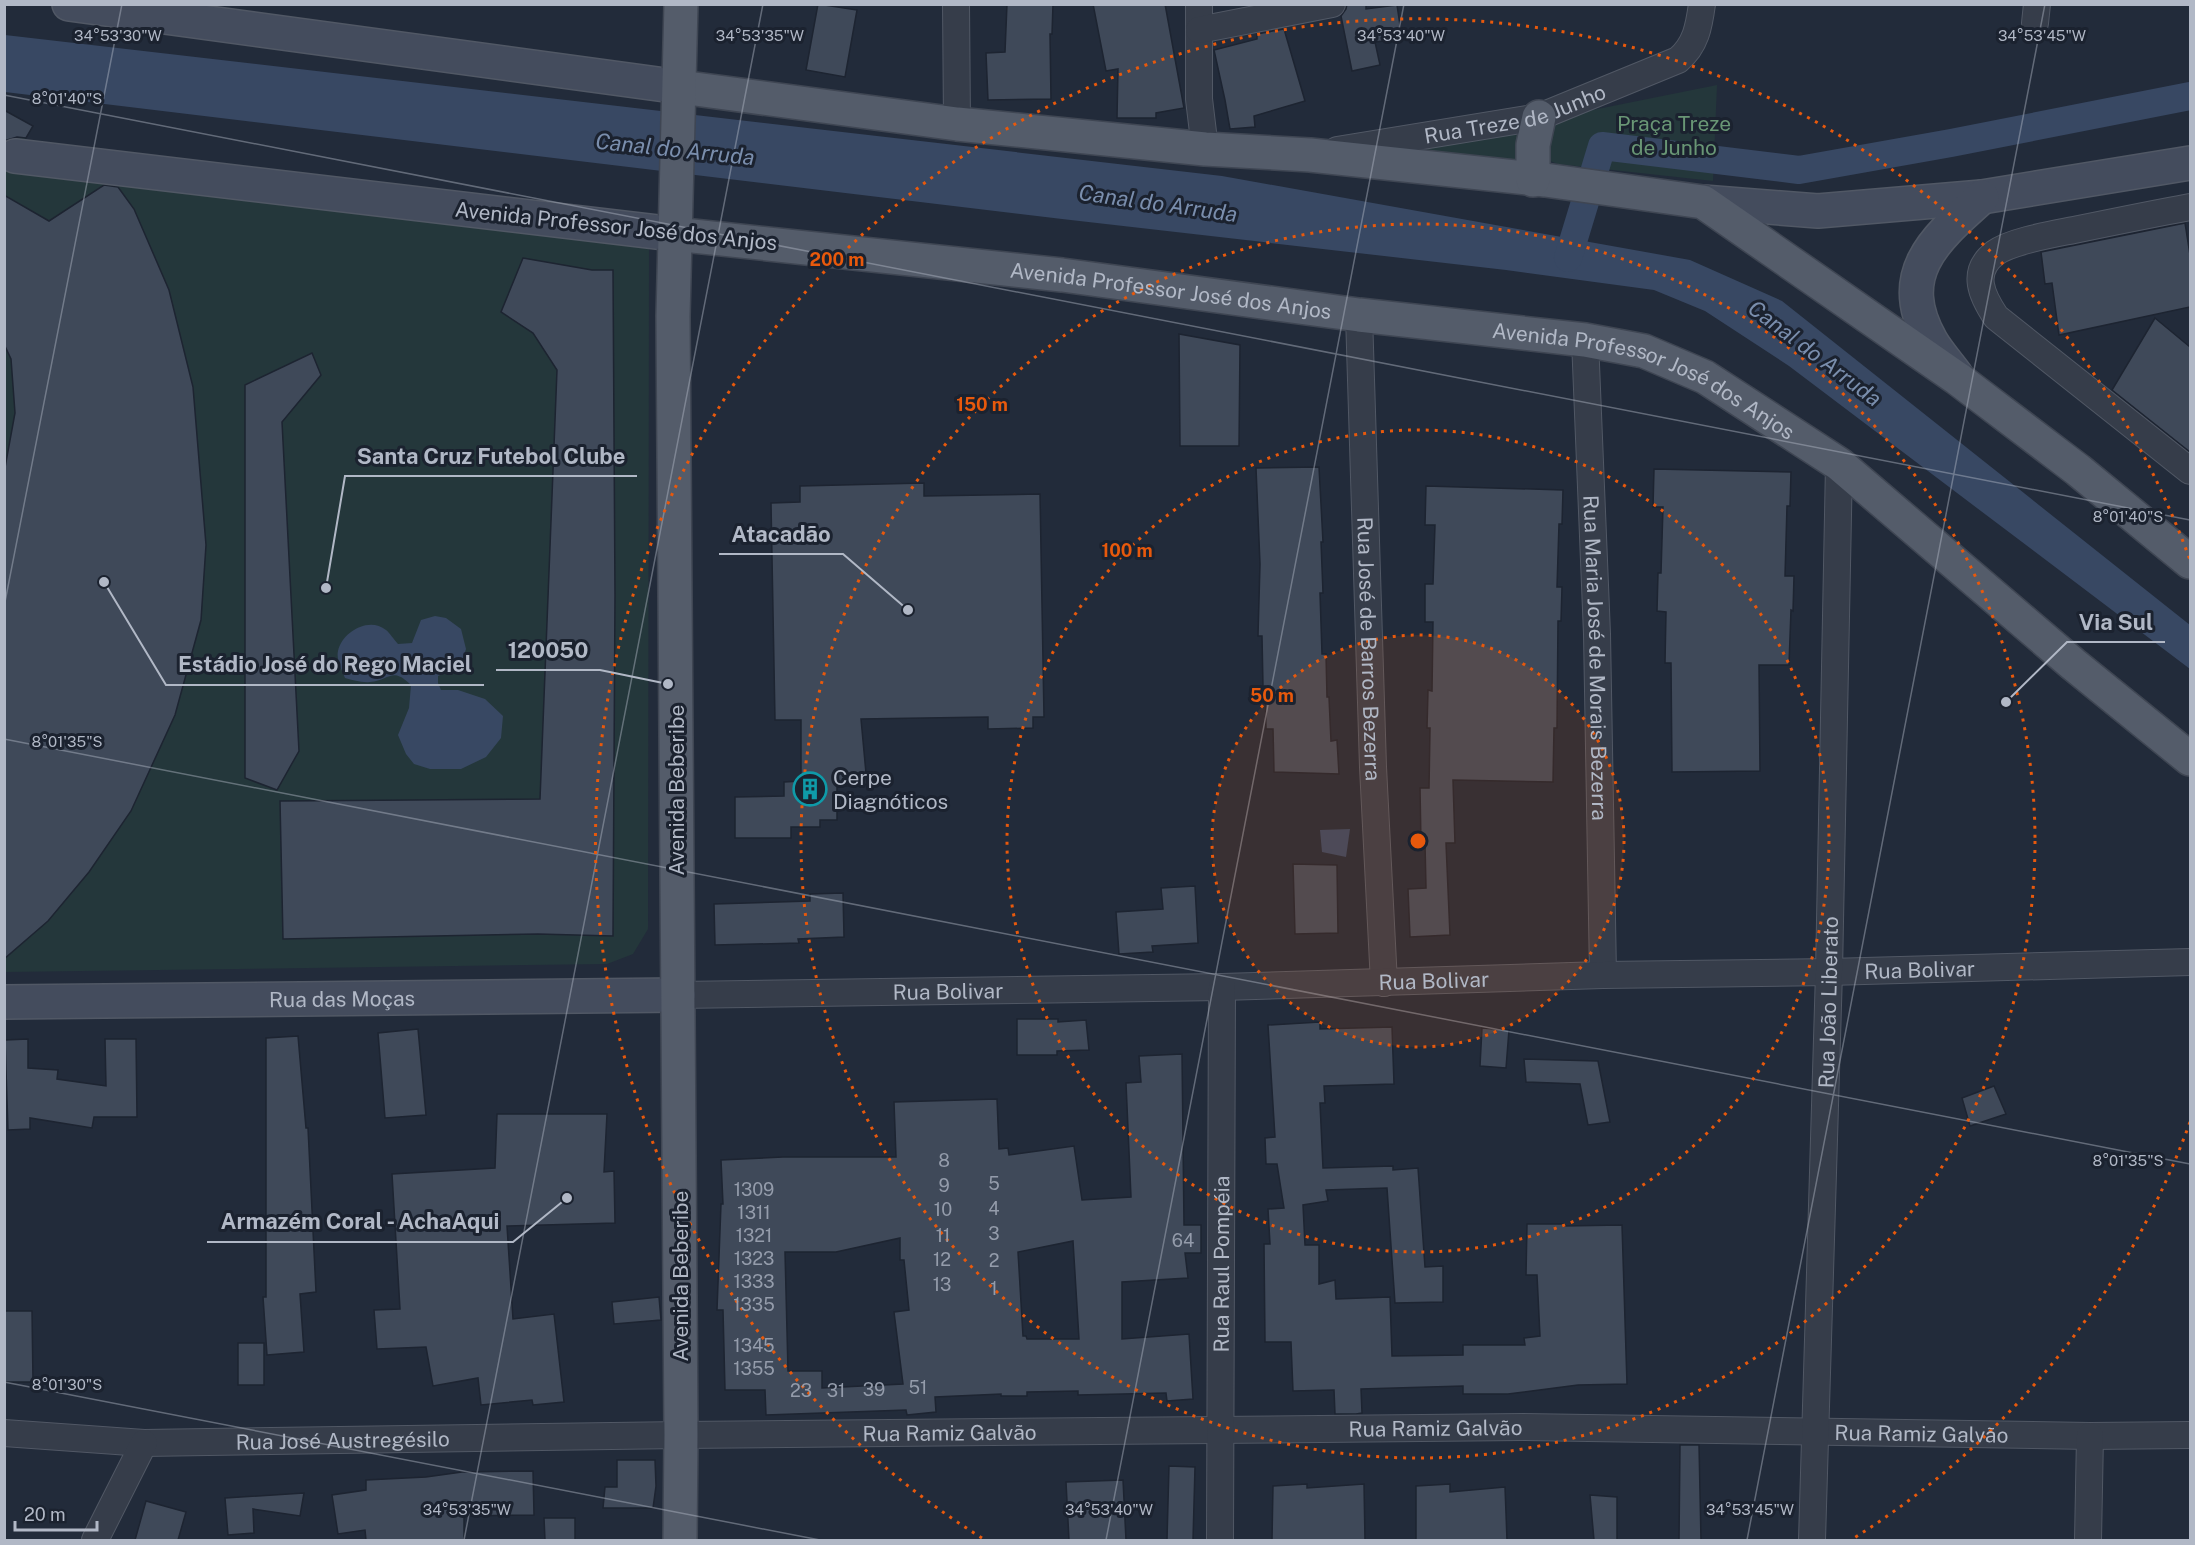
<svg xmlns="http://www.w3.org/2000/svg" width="2195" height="1545" font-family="'Public Sans',sans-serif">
<rect width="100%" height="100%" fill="#222b3a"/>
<g fill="#24373b">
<polygon points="1717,85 1713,181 1558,164 1550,161 1546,156 1547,130 1558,117"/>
<polygon points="4,110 33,126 9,167 649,247 648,929 633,954 607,964 5,972"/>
<polygon points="1521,126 1526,162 1406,151"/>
</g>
<g fill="#384863">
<polygon points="5,35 1222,176 1690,260 1782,301 2190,625 2190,669 1789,366 1705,311 1654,290 1506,270 1062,219 5,92"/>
<path d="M435,616L446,618L461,629L466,649L461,665L438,676V683L441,690H458L485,699L503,716L501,738L486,757L461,769H430L414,764L406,754L398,735L409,708L411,685C392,666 390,680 370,682C362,683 353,680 345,678C342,670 336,660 338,651C342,632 369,616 386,630C390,633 394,640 398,644L412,643L421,620Z"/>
<polygon points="1350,829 1346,857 1322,852 1320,830"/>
</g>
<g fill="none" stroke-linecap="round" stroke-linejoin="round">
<polyline stroke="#384863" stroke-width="28" points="1568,258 1602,146 1799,170 1951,143 2190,96"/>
</g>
<g fill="#3f4959" stroke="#1d2431" stroke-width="1.5" fill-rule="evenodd">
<polygon points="818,4 857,10 845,77 806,70"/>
<polygon points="1007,4 1053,4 1052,34 1050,34 1051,99 988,100 986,53 1005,52"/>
<polygon points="1093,4 1165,4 1184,108 1156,113 1156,118 1117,118 1118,69 1106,71"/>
<polygon points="1347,4 1366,4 1366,9 1397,5 1402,39 1375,42 1380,65 1352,71 1341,16 1346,9"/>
<polygon points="1284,29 1305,101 1254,116 1255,127 1230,129 1225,100 1214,50 1257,39 1257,34"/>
<polygon points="4,110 33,126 26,138 17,137 4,141"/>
<polygon points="104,185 118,187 134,209 169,290 193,387 206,545 201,620 175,715 131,811 89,872 48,921 4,959 4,473 15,413 11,359 4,344 4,195 49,221"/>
<polygon points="2185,223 2190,255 2190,307 2059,335 2052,283 2045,284 2041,252"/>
<polygon points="523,258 592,270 613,270 615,595 613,936 538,934 283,939 280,801 540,799 557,370 533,333 501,312"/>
<polygon points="2155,318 2190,347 2190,452 2112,390"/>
<polygon points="1179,334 1240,345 1239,446 1180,446"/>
<polygon points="312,353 321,375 282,422 299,751 277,790 245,778 245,385"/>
<polygon points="1319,467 1323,542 1321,542 1323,593 1320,593 1322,654 1326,654 1327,697 1329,697 1331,741 1337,740 1339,774 1274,772 1273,729 1266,729 1265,686 1263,686 1262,636 1258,636 1260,564 1256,468"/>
<polygon points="1654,469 1791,472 1790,506 1787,506 1785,576 1794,576 1793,611 1791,610 1789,665 1759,665 1760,771 1672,772 1671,663 1665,663 1666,612 1657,611 1658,573 1661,573 1663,507 1653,507"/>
<polygon points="924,483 924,496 1040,494 1044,717 1033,717 1033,728 988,729 988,717 861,719 867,784 837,787 837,820 820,820 820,827 791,827 791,838 735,838 735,797 784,796 784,782 801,781 801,720 775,720 771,503 800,502 800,486"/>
<polygon points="1426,486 1563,490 1562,524 1559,524 1557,587 1562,587 1561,621 1558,621 1557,728 1554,728 1553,782 1453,780 1455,843 1446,843 1450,935 1410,937 1408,889 1426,888 1425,844 1421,844 1420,788 1429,788 1430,728 1427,728 1428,690 1432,691 1433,622 1425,622 1425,584 1433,584 1435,525 1425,525"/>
<polygon points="1293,864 1337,865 1338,933 1295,934"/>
<polygon points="1195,886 1198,943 1152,946 1153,952 1119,954 1116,912 1163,909 1161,888"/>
<polygon points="843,893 844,937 798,939 799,943 715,945 714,904 810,901 810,894"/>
<polygon points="1017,1019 1058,1019 1058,1022 1086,1020 1089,1050 1057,1051 1057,1055 1017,1055"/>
<polygon points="1320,1022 1320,1029 1392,1027 1394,1084 1324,1086 1325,1103 1320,1103 1323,1168 1393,1166 1393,1170 1418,1168 1425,1267 1443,1266 1443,1302 1395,1303 1387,1188 1326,1190 1328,1201 1303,1205 1305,1245 1319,1245 1319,1284 1335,1280 1336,1299 1390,1297 1392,1356 1463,1355 1463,1345 1525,1345 1524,1338 1540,1336 1537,1275 1526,1275 1527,1224 1564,1224 1564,1226 1622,1225 1627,1384 1578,1385 1508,1394 1463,1394 1463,1386 1361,1389 1362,1413 1356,1414 1335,1414 1334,1390 1293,1391 1291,1342 1265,1342 1264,1244 1270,1244 1268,1209 1284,1208 1277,1164 1266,1164 1265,1138 1275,1137 1268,1025"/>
<polygon points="1482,1028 1509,1030 1506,1068 1480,1066"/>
<polygon points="418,1029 426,1115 385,1118 378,1033"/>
<polygon points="298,1036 306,1128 308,1128 316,1292 300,1294 304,1352 267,1355 263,1297 266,1297 266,1038"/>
<polygon points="28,1039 28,1068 58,1070 57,1079 106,1086 105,1039 136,1039 137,1117 94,1117 92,1128 30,1118 30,1129 8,1130 5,1040"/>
<path d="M1182,1054L1184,1225H1201V1253H1185L1188,1278L1122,1282V1339L1189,1334L1193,1399L1167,1401L1166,1393L1078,1395V1391L1027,1392V1396H1001V1394L935,1397L936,1412L907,1415L906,1410L766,1415L765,1390H725L723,1310H717L721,1204H723L721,1160L783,1157H896L894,1102L997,1099L999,1149L1008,1148L1009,1155L1074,1146L1082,1200L1131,1197L1126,1083L1141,1082L1139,1056ZM900,1238V1260H904L909,1310L894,1312L903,1384L822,1388V1371H788L785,1252H836ZM1073,1241L1079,1339H1027L1026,1336H1023L1018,1252Z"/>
<polygon points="1524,1059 1598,1061 1610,1122 1588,1125 1580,1084 1526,1082"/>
<polygon points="1994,1086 2006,1114 1970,1126 1962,1098"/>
<polygon points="497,1114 607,1114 604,1172 614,1171 615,1223 507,1226 513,1319 554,1314 564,1402 533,1405 532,1400 481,1405 478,1378 433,1386 426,1347 377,1349 374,1310 400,1309 392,1174 495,1168"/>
<polygon points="659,1297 661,1320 614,1324 612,1302"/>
<polygon points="4,1311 32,1311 33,1382 4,1382"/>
<rect x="238" y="1343" width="26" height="42"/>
<polygon points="1680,1445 1699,1445 1701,1540 1679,1540"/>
<polygon points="617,1460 655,1460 656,1486 653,1508 603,1508 605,1487 617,1487"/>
<polygon points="1169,1466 1195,1467 1193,1540 1167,1540"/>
<polygon points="533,1471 534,1515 464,1516 464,1540 366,1540 365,1530 338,1534 332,1495 366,1490 366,1480 426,1477 462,1472"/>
<polygon points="1123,1480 1126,1540 1069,1540 1066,1482"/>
<polygon points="1307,1484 1307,1488 1364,1484 1365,1540 1272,1540 1273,1486"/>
<polygon points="1450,1484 1450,1492 1505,1487 1507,1540 1416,1540 1416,1486"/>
<polygon points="304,1493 300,1516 253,1509 254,1533 228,1535 225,1498"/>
<polygon points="1590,1495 1617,1497 1617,1540 1594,1540"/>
<polygon points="146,1501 186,1512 178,1540 135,1540"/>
<polygon points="544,1518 575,1518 575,1540 545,1540"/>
</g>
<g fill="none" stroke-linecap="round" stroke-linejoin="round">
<g stroke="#515865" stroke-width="28">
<g id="street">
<polyline points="956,4 957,124"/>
<polyline points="1199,4 1199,99 1205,149"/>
<polyline points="2035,23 2037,4"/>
<polyline points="1199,30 1332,4"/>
<path id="s1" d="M1337,150L1539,117L1678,60C1696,45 1699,26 1702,4"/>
<path d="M2190,207C2152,214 2113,222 2074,230C2054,234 2011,241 1995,253C1970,272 1982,296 1996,317L2190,471"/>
<path id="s2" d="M1359,315L1373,767L1384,983"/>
<path id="s3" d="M1585,340L1597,634L1603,975"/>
<path id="s4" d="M678,995L1222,987L1603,975L1829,972L2190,962"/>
<path id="s5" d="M4,1433L144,1443L681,1435L1523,1427L2090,1436L2190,1435"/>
<polyline points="95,1540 144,1443"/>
<path id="s6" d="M1220,1540L1222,987"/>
<path id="s7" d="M1812,1540L1829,972L1839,464"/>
<polyline points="2088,1540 2090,1436"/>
</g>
</g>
<g stroke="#515865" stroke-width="36">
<g id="secondary">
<polyline points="69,4 680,87"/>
<polyline points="15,156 674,234"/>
<polyline points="1703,202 1818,211 1982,197 2190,163"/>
<path d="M1956,375C1948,364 1938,353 1931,341C1893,274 1935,239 1982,197"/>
<path id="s8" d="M4,1002L678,995"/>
</g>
</g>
<g stroke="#3f4653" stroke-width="36">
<g id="primary">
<polyline points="680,87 957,124 1205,149 1310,155 1545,180 1703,202 1958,379 2078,470 2190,562"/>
<polyline points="1533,180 1533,145 1539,117"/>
<path id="s9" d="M674,234L1062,275L1359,315L1585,340L1644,351L1705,377L1839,464L2073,664L2190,759"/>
<polyline points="680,1540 681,1435 673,316 681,4"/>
</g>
</g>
<use href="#street" stroke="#363d4a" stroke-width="26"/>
<use href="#secondary" stroke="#444c5d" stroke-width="33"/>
<use href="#primary" stroke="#545c6a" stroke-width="33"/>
</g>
<path fill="none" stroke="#b1b8c6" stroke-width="1.5" stroke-opacity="0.45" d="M4,95L2190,520M4,607L122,4M4,739L2190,1164M4,1382L820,1540M464,1540L763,4M1106,1540L1404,4M1747,1540L2045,4"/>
<circle cx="1418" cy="841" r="206" fill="#e8590c" fill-opacity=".12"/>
<g fill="none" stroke="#e8590c" stroke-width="3" stroke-dasharray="3 6">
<circle cx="1418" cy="841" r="206"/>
<circle cx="1418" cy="841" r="411"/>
<circle cx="1418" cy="841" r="617"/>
<path d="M2190 1122A822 822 0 0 1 1854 1538M982 1538A822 822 0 1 1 2190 560"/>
</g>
<defs>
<g id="building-ring" transform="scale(1.725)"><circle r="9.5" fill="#1b222f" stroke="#0f9aa8" stroke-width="1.5"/><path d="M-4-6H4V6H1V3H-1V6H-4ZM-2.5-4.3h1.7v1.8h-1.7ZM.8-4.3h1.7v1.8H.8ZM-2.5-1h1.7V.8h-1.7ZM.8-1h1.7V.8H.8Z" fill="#0f9aa8"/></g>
</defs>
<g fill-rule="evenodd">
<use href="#building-ring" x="810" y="789"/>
</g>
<g text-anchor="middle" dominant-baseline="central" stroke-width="6" stroke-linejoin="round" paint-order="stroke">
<g font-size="18" fill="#949cab">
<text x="944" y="1160">8</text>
<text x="994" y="1183">5</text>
<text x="944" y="1185">9</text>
<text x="754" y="1189">1309</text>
<text x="994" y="1208">4</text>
<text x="943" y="1209">10</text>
<text x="754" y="1212">1311</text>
<text x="994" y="1233">3</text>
<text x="754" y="1235">1321</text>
<text x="943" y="1235">11</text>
<text x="1183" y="1240">64</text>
<text x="754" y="1258">1323</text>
<text x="942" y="1259">12</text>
<text x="994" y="1260">2</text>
<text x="754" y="1281">1333</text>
<text x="942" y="1284">13</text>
<text x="994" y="1288">1</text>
<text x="754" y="1304">1335</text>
<text x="754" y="1345">1345</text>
<text x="754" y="1368">1355</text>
<text x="918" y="1387">51</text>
<text x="874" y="1389">39</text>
<text x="801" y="1390">23</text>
<text x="836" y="1390">31</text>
</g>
<g font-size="21" fill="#b1b8c6" stroke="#1b222f">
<text stroke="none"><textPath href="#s1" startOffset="182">Rua Treze de Junho</textPath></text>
<text transform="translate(616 226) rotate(6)">Avenida Professor José dos Anjos</text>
<text stroke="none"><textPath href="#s9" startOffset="500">Avenida Professor José dos Anjos</textPath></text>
<text stroke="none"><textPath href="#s9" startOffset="986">Avenida Professor José dos Anjos</textPath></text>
<text stroke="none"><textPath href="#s2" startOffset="334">Rua José de Barros Bezerra</textPath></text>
<text stroke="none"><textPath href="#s3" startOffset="318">Rua Maria José de Morais Bezerra</textPath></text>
<text transform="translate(676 790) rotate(-90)">Avenida Beberibe</text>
<text stroke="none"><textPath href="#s4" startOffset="1242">Rua Bolivar</textPath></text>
<text stroke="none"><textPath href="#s4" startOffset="756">Rua Bolivar</textPath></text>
<text stroke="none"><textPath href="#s4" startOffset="270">Rua Bolivar</textPath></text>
<text stroke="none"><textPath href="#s8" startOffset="338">Rua das Moças</textPath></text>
<text stroke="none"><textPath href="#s7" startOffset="538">Rua João Liberato</textPath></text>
<text stroke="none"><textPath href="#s6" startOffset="276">Rua Raul Pompéia</textPath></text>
<text transform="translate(680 1276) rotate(-90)">Avenida Beberibe</text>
<text stroke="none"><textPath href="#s5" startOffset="1432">Rua Ramiz Galvão</textPath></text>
<text stroke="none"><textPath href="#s5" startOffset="946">Rua Ramiz Galvão</textPath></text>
<text stroke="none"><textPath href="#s5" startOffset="1918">Rua Ramiz Galvão</textPath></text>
<text stroke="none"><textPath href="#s5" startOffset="339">Rua José Austregésilo</textPath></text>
</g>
<g font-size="21" fill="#699675" stroke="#1b222f">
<text x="1674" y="123">Praça Treze<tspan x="1674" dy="24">de Junho</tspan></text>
</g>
<g font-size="21" fill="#b1b8c6" stroke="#1b222f" text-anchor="start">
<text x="833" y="777">Cerpe<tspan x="833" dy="24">Diagnóticos</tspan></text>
</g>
<g font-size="22" font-style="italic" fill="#7a8ead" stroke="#1b222f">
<text transform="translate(675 149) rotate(6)">Canal do Arruda</text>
<text transform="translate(1158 203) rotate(8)">Canal do Arruda</text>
<text transform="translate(1815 353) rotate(37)">Canal do Arruda</text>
</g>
</g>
<g font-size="15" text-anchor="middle" fill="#b1b8c6" stroke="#1b222f" stroke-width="6" stroke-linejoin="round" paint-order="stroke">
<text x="760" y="41">34°53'35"W</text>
<text x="1401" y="41">34°53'40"W</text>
<text x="2042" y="41">34°53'45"W</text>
<text x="118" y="41">34°53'30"W</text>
<text x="67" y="104">8°01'40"S</text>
<text x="2128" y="522">8°01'40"S</text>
<text x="67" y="747">8°01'35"S</text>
<text x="2128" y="1166">8°01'35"S</text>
<text x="67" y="1390">8°01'30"S</text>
<text x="467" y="1515">34°53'35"W</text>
<text x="1109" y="1515">34°53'40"W</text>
<text x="1750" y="1515">34°53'45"W</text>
</g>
<circle cx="1418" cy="841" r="9" fill="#e8590c" stroke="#1b222f" stroke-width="3"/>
<g font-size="18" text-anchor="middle" font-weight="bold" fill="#e8590c" stroke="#1b222f" stroke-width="6" stroke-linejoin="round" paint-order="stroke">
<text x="837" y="266">200 m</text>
<text x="982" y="411">150 m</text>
<text x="1127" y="557">100 m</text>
<text x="1272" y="702">50 m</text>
</g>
<path fill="none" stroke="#b1b8c6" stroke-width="2" d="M326 588L345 476H637M908 610L843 554H719M2006 702L2067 642H2165M668 684L600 670H496M104 582L166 685H484M567 1198L513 1242H207"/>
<g fill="#b1b8c6" stroke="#1b222f" stroke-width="2">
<circle cx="326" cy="588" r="6"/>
<circle cx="908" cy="610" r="6"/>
<circle cx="2006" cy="702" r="6"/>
<circle cx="668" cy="684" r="6"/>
<circle cx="104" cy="582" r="6"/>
<circle cx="567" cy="1198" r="6"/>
</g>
<g font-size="22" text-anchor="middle" font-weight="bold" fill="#b1b8c6" stroke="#1b222f" stroke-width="6" stroke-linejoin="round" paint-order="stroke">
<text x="491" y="464">Santa Cruz Futebol Clube</text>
<text x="781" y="542">Atacadão</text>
<text x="2116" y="630">Via Sul</text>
<text x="548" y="658">120050</text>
<text x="325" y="672">Estádio José do Rego Maciel</text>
<text x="360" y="1229">Armazém Coral - AchaAqui</text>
</g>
<rect width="2195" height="1545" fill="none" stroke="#b1b8c6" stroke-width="12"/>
<path d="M15 1521v9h82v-9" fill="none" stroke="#b1b8c6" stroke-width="3"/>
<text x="24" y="1521" font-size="18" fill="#b1b8c6" stroke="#1b222f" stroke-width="4.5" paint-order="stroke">20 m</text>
</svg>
